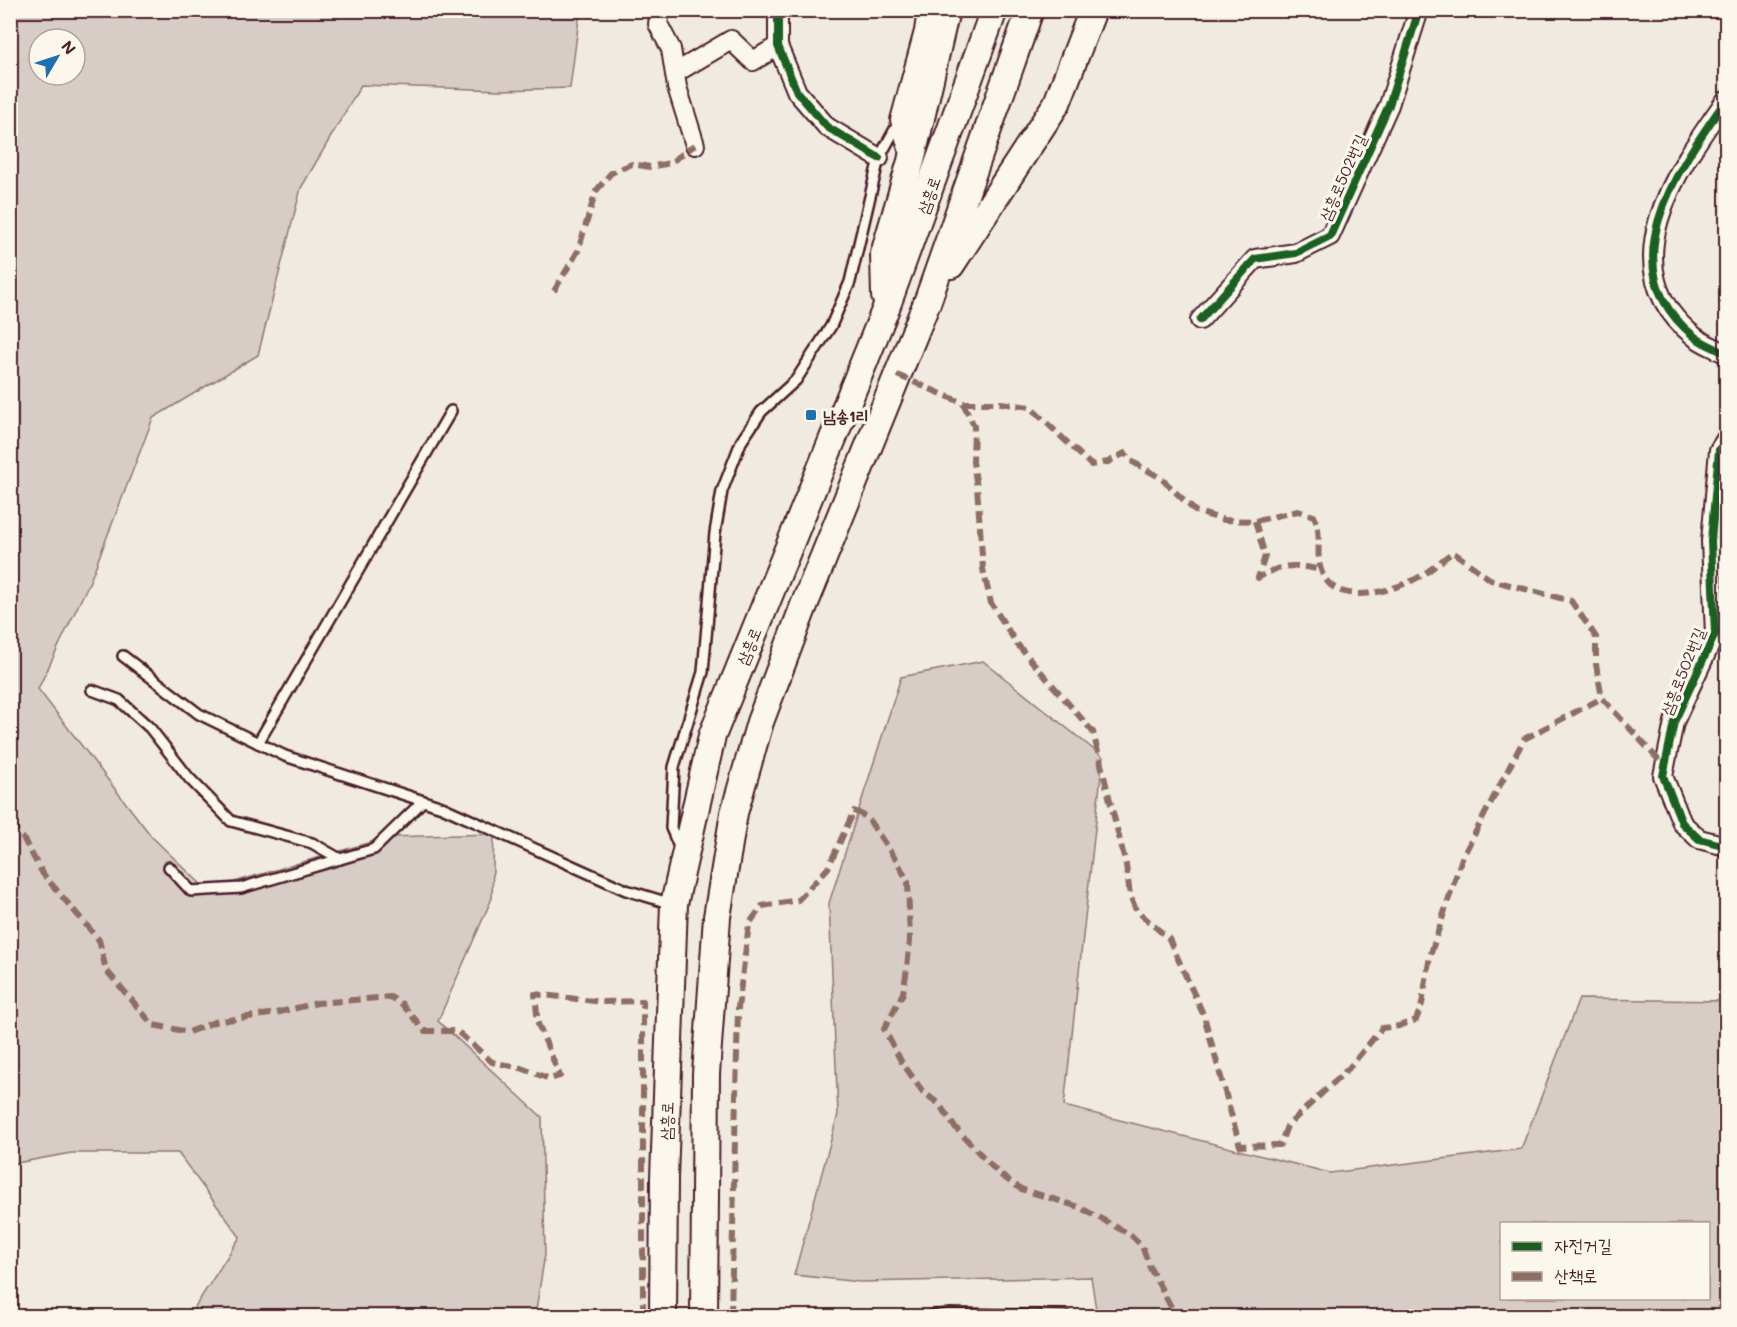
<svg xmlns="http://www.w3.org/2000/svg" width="1737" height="1327" font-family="Mali,'Poor Story',sans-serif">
<rect width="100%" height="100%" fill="#f0eae0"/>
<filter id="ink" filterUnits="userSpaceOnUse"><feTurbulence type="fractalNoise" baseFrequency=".0167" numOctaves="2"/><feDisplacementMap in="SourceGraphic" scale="12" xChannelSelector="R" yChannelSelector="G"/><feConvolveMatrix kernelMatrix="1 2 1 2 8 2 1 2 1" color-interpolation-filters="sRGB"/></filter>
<g filter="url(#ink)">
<g fill="#d8ccc6" stroke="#917678" stroke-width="1.5" fill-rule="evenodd">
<path d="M11,11H580L570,88L501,90L361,85L301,188L258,355L153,418L90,581L38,689L152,837L207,890L388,837L494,834L492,898L438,1021L542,1117L545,1254L535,1316H189L240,1237L178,1153H71L11,1164ZM39,39H75V75H39Z"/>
<path d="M983,661L1103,757L1064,1106L1330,1173L1521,1149L1579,999L1726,1001V1316H1097L1091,1277L860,1282L794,1275L838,1114L829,903L901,677ZM1502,1224H1708V1298H1502Z"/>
</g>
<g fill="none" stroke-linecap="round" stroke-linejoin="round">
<g stroke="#4a1f2b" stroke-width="14">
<g id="service">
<polyline points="123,656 199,714 285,756 442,807 626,890 672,904"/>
<polyline points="92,690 119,700 150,728 189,778 231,821 312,843 340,859"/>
<polyline points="258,743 451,411"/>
<polyline points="680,849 671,828 674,767 703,672 715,533 722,491 741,442 761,412 796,380 831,326 850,282 879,158 899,122"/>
<polyline points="169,867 191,891 241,888 374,849 423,801"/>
<polyline points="930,1316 950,1314 1065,1316"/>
</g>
</g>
<g stroke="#4a1f2b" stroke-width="22">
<g id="minor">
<polyline points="660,10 658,24 671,49 677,87 695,145"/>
<polyline points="778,10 778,46 797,92 827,127 879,158"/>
<polyline points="675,73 731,40 753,61 778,46"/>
<path d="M1726,100C1679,167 1606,267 1695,337C1704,344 1716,348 1726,354"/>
<polyline points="910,157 900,120 924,31 927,10"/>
<polyline points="1200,320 1255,259 1296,253 1330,236 1389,105 1419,10"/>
<polyline points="1726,439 1719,450 1711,541 1715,634 1674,722 1663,776 1682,823 1699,839 1726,846"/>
</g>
</g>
<g stroke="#4a1f2b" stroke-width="30">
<g id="secondary">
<polyline points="951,265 1057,103 1093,10"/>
<polyline points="885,296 884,254 911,161 946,10"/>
<polyline points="663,1316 664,1178 674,904 712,736 886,308 994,10"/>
<polyline points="704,1316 706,1074 717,917 734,813 760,722 803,608 928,300 1030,10"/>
</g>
</g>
<use href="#service" stroke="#fbf7ec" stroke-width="9"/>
<use href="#minor" stroke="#fbf7ec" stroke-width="18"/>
<use href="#secondary" stroke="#fbf7ec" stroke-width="26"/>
<g stroke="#8d6e63" stroke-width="6" stroke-dasharray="12 6" stroke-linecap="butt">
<polyline points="554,291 578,251 596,191 611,173 632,164 650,167 670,163 695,145"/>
<path d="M897,375L963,403H1001L1030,407L1091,465L1108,462L1125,453L1131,461L1161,478L1195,511L1224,520L1255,521L1298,511L1314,516C1323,535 1315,552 1321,570C1334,610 1394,591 1419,577C1431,570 1442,560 1453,552L1491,580L1571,601L1596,637V664L1602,698L1665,767"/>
<polyline points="963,403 974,426 973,462 977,487 983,569 991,603 1017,644 1093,732 1126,865 1130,895 1136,910 1169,939 1204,1016 1240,1146 1280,1145 1287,1126 1349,1068 1382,1028 1399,1026 1416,1020 1422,1004 1430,956 1462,858 1524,739 1602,698"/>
<path d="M1255,521L1265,556L1258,578C1284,563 1292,564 1321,570"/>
<polyline points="10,823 23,838 43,874 99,940 106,970 153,1025 189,1032 214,1022 276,1013 317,1003 390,997 401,1003 425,1031 457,1031 492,1062 521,1068 550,1079 560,1076 538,1024 535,994 602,1002 643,1001 643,1316"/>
<polyline points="731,1316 738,1008 749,924 762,906 798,900 828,868 854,811 867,817 898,863 908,882 910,941 906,975 903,993 884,1029 901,1061 923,1092 939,1104 954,1126 999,1174 1021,1189 1079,1207 1131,1235 1142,1246 1150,1268 1176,1316"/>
</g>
<g stroke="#fbf7ec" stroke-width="11">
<g id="cycleway">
<polyline points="778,10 778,46 797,92 827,127 879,158"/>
<path d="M1726,100C1679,167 1606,267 1695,337C1704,344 1716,348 1726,354"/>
<polyline points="1200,320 1255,259 1296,253 1330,236 1389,105 1419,10"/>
<polyline points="1726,439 1719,450 1711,541 1715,634 1674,722 1663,776 1682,823 1699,839 1726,846"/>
</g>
</g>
<use href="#cycleway" stroke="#1b5e20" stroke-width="8"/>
</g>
</g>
<rect fill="#1f6fb2" stroke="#fbf7ec" stroke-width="2" x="805" y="409" width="12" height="12" rx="3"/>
<g text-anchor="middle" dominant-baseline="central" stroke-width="6" stroke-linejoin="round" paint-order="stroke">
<g font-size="16" fill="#4a1f2b" stroke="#fbf7ec">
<text transform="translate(1342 177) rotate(-66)">삼흥로502번길</text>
<text transform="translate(928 195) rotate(-70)">삼흥로</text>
<text transform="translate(748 646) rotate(-67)">삼흥로</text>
<text transform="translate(1682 671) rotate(-68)">삼흥로502번길</text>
<text transform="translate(666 1121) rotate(-88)">삼흥로</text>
</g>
<g font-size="16" font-weight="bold" fill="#4a1f2b" stroke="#fbf7ec" text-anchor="start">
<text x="823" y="415">남송1리</text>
</g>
</g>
<rect width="1737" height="1327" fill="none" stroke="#fbf7ec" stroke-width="36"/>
<rect x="18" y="18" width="1701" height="1291" fill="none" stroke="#4a1f2b" stroke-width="2" filter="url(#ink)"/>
<rect x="1500" y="1222" width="210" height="78" fill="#fbf7ec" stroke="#b4a19f" stroke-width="1.5"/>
<rect x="1512" y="1242" width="30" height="9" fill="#1b5e20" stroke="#b4a19f" stroke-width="1.5"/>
<text x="1554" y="1252" font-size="18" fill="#4a1f2b">자전거길</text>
<rect x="1512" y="1272" width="30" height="9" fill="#8d6e63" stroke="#b4a19f" stroke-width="1.5"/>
<text x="1554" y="1282" font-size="18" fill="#4a1f2b">산책로</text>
<g transform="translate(57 57) rotate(51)"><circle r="28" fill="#fbf7ec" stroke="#b4a19f" stroke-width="1.5"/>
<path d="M0-4.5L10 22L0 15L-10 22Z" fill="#1f6fb2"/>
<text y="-9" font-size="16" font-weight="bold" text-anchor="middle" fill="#4a1f2b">N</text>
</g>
</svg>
